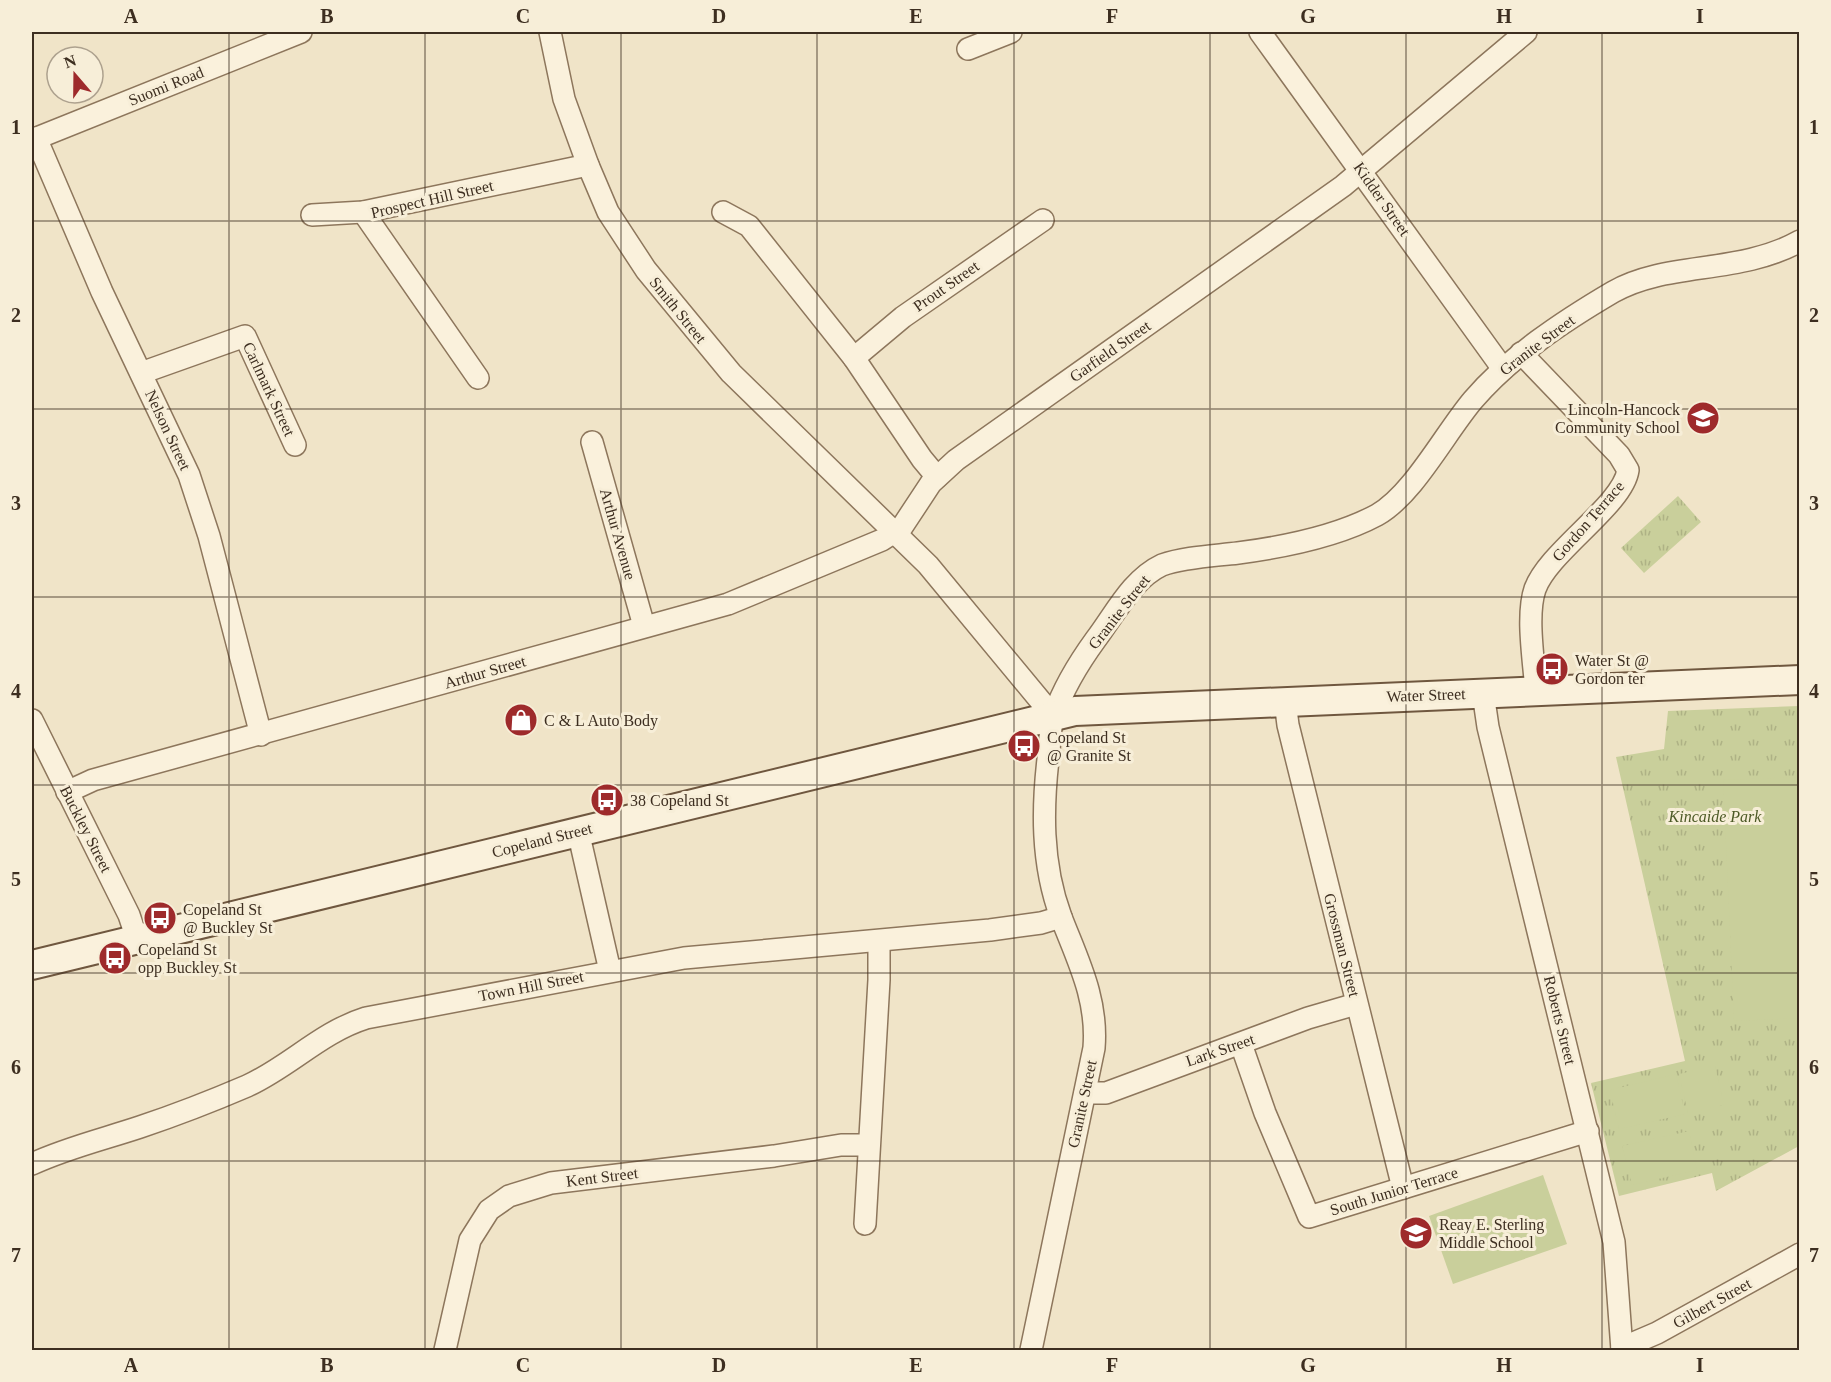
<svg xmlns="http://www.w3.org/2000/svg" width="1831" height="1382" font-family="Georgia,serif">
<defs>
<pattern id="grass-tufts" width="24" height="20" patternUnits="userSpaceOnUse" patternTransform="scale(1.5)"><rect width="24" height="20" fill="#c9cf9b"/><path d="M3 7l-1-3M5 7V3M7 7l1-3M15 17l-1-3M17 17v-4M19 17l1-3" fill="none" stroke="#aeb285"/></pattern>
</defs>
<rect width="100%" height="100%" fill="#f0e4c8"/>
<g fill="url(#grass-tufts)">
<polygon points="1678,496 1701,522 1644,573 1621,548"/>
<polygon points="1799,706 1799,1146 1716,1191 1712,1173 1619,1196 1591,1083 1685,1061 1616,757 1664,749 1668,711"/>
</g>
<g fill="#c9cf9b">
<polygon points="1799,777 1799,1018 1734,1021 1723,780"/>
<polygon points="1715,1066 1724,1105 1688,1113 1679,1074"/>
<polygon points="1676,1074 1685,1114 1619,1129 1610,1090"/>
<polygon points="1689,1131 1697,1170 1632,1185 1622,1146"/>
<polygon points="1543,1175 1567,1244 1453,1284 1429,1216"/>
</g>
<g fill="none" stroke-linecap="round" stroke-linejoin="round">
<g stroke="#8d765c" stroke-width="24">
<g id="street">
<polyline points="550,32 564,99 588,165 608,212 646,270 731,373 928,565 1053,716"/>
<polyline points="1260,32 1503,369"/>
<polyline points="968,49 1011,32"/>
<polyline points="36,138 102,292 189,475 209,536 261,735"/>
<polyline points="32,140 301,32"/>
<polyline points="363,212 478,378"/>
<polyline points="723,212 749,226 854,358 922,459 937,477"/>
<polyline points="312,215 363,212 588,165"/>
<path d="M1521,353L1619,455L1628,470C1623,505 1549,551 1535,589C1526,615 1534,662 1536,691"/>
<polyline points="854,358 903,317 1043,220"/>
<polyline points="141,373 245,336 295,445"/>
<polyline points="592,442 644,626"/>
<polyline points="1483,693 1488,727 1614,1242 1622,1350"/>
<polyline points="1285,701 1288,725 1403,1188"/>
<polyline points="32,720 129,915 137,939"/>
<polyline points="67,792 93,780 728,604 882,540 902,527 931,483 956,460 1343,186 1526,32"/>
<polyline points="578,831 610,971"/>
<polyline points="1241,1044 1265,1113 1309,1217 1588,1131"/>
<polyline points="1085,1093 1106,1093 1308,1018 1356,1004"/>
<path d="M32,1164C66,1148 104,1139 140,1127C176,1115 212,1101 247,1086C289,1067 321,1032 366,1018L684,958L990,930L1041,923L1061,917"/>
<polyline points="865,1224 879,980 879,942"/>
<polyline points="1622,1348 1657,1333 1800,1254"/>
<polyline points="445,1350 470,1240 489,1210 509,1196 551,1183 774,1156 841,1145 868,1145"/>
<path d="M1031,1350L1094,1048C1098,999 1078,961 1061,917C1041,863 1042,807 1049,751C1050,739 1050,725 1054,715C1063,689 1080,661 1096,639C1115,614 1132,579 1162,565C1185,557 1213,556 1238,553C1284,547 1336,537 1377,515C1413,495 1445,433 1473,400C1511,356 1562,322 1613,292C1667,261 1739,275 1800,241"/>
</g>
</g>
<g stroke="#6f573f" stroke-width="32">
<polyline id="secondary" points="32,965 1075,711 1800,680"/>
</g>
<use href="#street" stroke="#faf1dc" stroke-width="21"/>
<use href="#secondary" stroke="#faf1dc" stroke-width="28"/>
</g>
<path fill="none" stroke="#3d2e20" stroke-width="1.5" stroke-opacity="0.55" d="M229,32V1350M425,32V1350M621,32V1350M817,32V1350M1014,32V1350M1210,32V1350M1406,32V1350M1602,32V1350M32,221H1800M32,409H1800M32,597H1800M32,785H1800M32,973H1800M32,1161H1800"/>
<defs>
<g id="school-disc" transform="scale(1.725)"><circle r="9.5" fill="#9e2a2b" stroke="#f7eed8"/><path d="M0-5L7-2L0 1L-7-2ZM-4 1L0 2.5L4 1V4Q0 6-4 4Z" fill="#fff"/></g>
<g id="bus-disc" transform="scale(1.725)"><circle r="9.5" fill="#9e2a2b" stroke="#f7eed8"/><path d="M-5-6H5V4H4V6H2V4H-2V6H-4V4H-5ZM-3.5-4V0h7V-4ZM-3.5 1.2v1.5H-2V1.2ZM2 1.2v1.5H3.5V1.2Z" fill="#fff"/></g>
<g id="shop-disc" transform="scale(1.725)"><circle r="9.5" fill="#9e2a2b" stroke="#f7eed8"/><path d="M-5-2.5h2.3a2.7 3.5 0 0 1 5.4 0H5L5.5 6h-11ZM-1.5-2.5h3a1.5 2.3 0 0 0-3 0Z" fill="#fff"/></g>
</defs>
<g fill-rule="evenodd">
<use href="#school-disc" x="1703" y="418"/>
<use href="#bus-disc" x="1552" y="669"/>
<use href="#shop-disc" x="521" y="720"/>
<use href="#bus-disc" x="1024" y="746"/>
<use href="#bus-disc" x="607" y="800"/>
<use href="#bus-disc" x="160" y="918"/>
<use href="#bus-disc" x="115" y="958"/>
<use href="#school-disc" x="1416" y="1233"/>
</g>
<g text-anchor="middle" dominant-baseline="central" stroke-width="6" stroke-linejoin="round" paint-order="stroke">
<g font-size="16" fill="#3d2e20" stroke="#f7eed8">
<text transform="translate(166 86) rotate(-22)">Suomi Road</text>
<text transform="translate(432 199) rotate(-13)">Prospect Hill Street</text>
<text transform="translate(1382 199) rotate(55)">Kidder Street</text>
<text transform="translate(946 286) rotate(-35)">Prout Street</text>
<text transform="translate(678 310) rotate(51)">Smith Street</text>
<text transform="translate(1537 345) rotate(-37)">Granite Street</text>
<text transform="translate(1110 351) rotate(-35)">Garfield Street</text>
<text transform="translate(269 389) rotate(65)">Carlmark Street</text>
<text transform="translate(168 430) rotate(65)">Nelson Street</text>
<text transform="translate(1588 521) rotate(-49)">Gordon Terrace</text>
<text transform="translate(618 534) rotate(74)">Arthur Avenue</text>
<text transform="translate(1119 612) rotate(-52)">Granite Street</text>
<text transform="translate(485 672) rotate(-16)">Arthur Street</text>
<text transform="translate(1426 695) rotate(-2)">Water Street</text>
<text transform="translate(86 829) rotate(63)">Buckley Street</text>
<text transform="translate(542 840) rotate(-14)">Copeland Street</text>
<text transform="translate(1342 945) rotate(76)">Grossman Street</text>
<text transform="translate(531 986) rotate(-11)">Town Hill Street</text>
<text transform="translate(1560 1020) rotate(76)">Roberts Street</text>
<text transform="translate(1220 1050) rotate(-19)">Lark Street</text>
<text transform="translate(1082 1104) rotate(-78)">Granite Street</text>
<text transform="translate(602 1177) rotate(-7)">Kent Street</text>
<text transform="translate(1394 1191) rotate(-17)">South Junior Terrace</text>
<text transform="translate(1712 1303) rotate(-29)">Gilbert Street</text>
</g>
<g font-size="16" fill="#3d2e20" stroke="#f7eed8" text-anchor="start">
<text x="1680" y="409" text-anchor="end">Lincoln-Hancock<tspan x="1680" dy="18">Community School</tspan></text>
<text x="1575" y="660">Water St @<tspan x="1575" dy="18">Gordon ter</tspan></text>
<text x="544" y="720">C &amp; L Auto Body</text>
<text x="1047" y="737">Copeland St<tspan x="1047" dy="18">@ Granite St</tspan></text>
<text x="630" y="800">38 Copeland St</text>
<text x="183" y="909">Copeland St<tspan x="183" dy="18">@ Buckley St</tspan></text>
<text x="138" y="949">Copeland St<tspan x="138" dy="18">opp Buckley St</tspan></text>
<text x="1439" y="1224">Reay E. Sterling<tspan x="1439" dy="18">Middle School</tspan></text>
</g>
<g font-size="16" font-style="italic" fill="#4d5a26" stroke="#f7eed8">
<text x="1715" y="816">Kincaide Park</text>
</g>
</g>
<rect width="1831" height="1382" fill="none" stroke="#f7eed8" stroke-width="66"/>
<g transform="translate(75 75) rotate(340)"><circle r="28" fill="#f7eed8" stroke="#ada18e" stroke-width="1.5"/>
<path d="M0-4.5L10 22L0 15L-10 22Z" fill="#9e2a2b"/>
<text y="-9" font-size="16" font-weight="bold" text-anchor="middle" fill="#3d2e20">N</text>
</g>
<rect x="33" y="33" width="1765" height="1316" fill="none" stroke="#3d2e20" stroke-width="2"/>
<g font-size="20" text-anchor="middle" font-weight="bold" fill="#3d2e20">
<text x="131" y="23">A</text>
<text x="327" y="23">B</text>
<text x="523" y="23">C</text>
<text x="719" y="23">D</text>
<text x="916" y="23">E</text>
<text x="1112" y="23">F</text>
<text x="1308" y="23">G</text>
<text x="1504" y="23">H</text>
<text x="1700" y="23">I</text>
<text x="16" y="134">1</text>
<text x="1814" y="134">1</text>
<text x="16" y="322">2</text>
<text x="1814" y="322">2</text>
<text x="16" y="510">3</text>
<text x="1814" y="510">3</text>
<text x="16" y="698">4</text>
<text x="1814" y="698">4</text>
<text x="16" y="886">5</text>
<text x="1814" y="886">5</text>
<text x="16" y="1074">6</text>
<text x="1814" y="1074">6</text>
<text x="16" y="1262">7</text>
<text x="1814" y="1262">7</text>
<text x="131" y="1372">A</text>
<text x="327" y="1372">B</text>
<text x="523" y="1372">C</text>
<text x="719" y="1372">D</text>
<text x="916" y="1372">E</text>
<text x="1112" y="1372">F</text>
<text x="1308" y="1372">G</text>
<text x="1504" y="1372">H</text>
<text x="1700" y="1372">I</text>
</g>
</svg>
